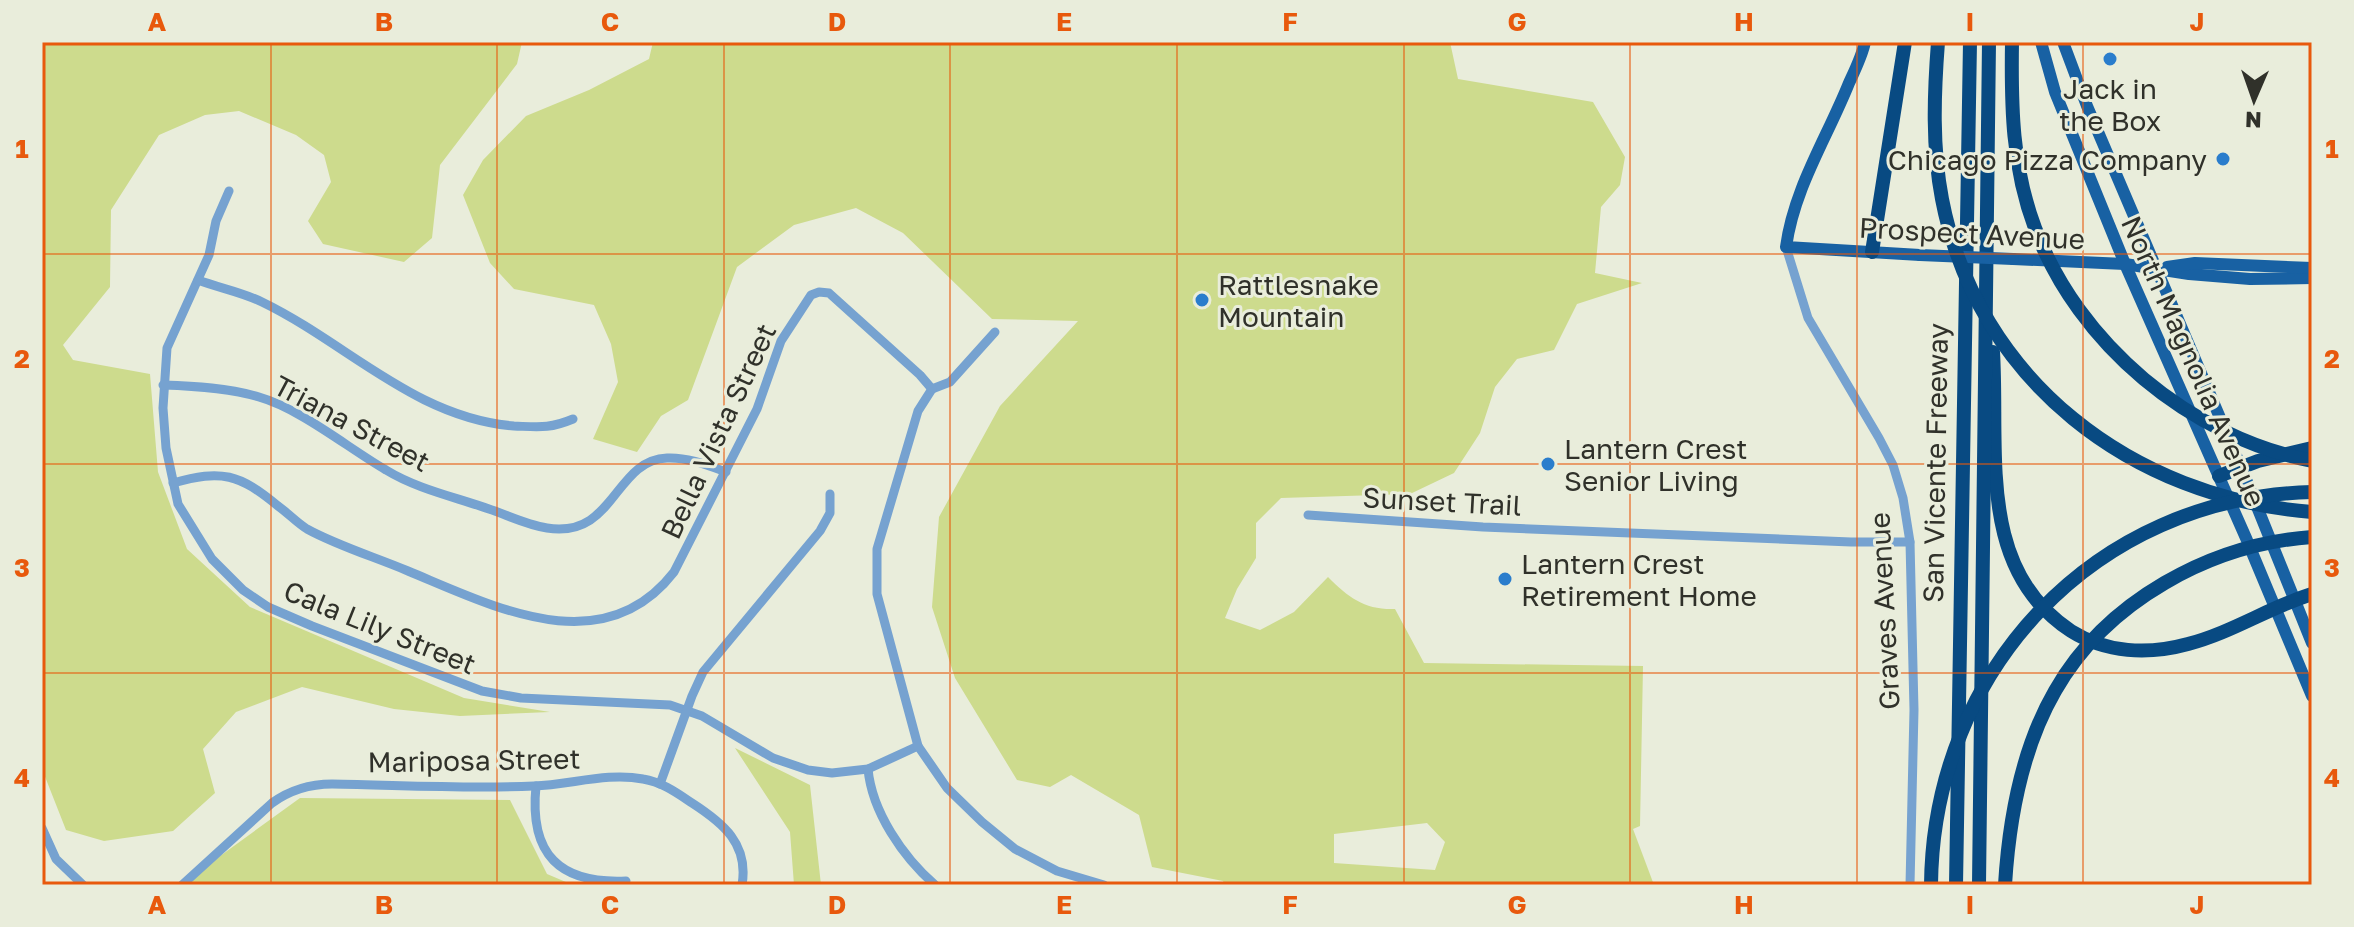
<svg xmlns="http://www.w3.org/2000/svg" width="2354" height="927" font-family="'Golos Text',sans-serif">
<rect width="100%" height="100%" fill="#e9eddb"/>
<g fill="#cddb8d" fill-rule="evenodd">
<polygon points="42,42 522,42 517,64 440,165 432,238 404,262 323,244 308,221 331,182 324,155 296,135 239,111 205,115 159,135 111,210 110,287 63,345 73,360 150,374 158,472 187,549 250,607 464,698 550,712 460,716 394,709 302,687 236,712 203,749 215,793 173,831 104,841 66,830 42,769"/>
<path d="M653,42H1450L1458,79L1593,102L1625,157L1620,185L1601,207L1595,273L1642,283L1577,304L1554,350L1517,359L1495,387L1480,433L1454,473L1410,494L1281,498L1256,523V558L1237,589L1225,618L1260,630L1294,612L1328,577C1349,598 1365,610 1395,609L1424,663L1643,666L1640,826L1633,829L1654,885H1225L1223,881L1152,867L1139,815L1071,775L1050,787L1017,780L955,678L932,607L939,517L1000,406L1078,321L992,319L903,233L856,208L794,225L737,267L688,400L661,416L637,452L593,439L618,382L611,344L594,305L514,289L490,263L463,195L483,160L526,116L589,90L649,59ZM1427,823L1445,842L1435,870L1334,863V834Z"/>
<polygon points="735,748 810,785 821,885 794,885 790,832"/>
<polygon points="300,798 510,800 547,874 573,885 180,885"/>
</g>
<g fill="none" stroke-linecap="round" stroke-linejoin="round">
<g stroke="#76a2d0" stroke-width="9">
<polyline points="229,191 216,221 209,255 167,348 163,408 166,448 178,504 212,559 243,590 268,607 312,626 482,691 521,698 670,705 702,716 773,758 808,770 832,773 868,769 918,746"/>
<polyline points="1786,247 1808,318 1879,438 1893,465 1903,498 1910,542 1914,710 1910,885"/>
<path d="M198,280C219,288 242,292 262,302C347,343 415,418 514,426C539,427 549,429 573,419"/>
<path d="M163,385C195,386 229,388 259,397C301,409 348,448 386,470C417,489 455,497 489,509C507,515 527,525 547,528C615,539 614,460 667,458C687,457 707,465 726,472"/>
<polyline points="932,389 918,411 877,549 877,594 918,746 947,788 982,822 1015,849 1057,871 1104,885"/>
<polyline points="932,389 950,382 995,332"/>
<path d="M173,483C222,469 239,474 278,506C288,513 297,523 307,529C338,546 375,557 408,571C493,606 603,664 674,572L757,409L781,341L811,295L819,292L829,293L920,375L932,389"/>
<polyline points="1308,515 1483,527 1851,542 1910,542"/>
<path d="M868,769C872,812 903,857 935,885"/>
<polyline points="660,784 692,696 703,672 820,531 830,513 830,494"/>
<path d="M536,786C529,855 560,884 626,881"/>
<polyline points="42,828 56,859 83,885"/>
<path d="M182,885L272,803C290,790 309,784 332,784C399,785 467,789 534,786C570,785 607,772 643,779C662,782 677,793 692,803C723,823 749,844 742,885"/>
</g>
<g stroke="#1861a3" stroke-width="12">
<path d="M1865,42C1862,56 1855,70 1849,83C1827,138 1794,188 1786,247L1920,255"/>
<polyline points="2041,42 2055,92 2125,264 2246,538 2312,696"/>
<polyline points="2063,42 2087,106 2241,467 2312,643"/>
<polyline points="2013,259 2125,264 2189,274 2250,279 2312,278"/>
<polyline points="2167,267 2195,263 2312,268"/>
</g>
<g stroke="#084a82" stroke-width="14">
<polyline points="1872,252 1905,42"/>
<path d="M1993,352C1999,450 1976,569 2071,631C2106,653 2148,655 2188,644C2231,633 2270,607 2312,594"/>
<polyline points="2219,476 2258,461 2312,448"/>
<polyline points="1956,885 1970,42"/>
<polyline points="1979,885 1989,42"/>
</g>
<polyline stroke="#1861a3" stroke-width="12" points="1920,255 2013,259"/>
<g stroke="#084a82" stroke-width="14">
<path d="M1938,42C1934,94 1932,147 1942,199C1977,381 2133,498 2312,512"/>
<path d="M2012,42C2011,106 2012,167 2035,228C2078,344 2190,437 2312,461"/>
<path d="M1931,885C1933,670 2095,497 2312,492"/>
<path d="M2005,885C2009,820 2022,748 2055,691C2106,601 2211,544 2312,537"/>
</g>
</g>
<path fill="none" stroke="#e8590c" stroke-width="2" stroke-opacity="0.55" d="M271,42V885M497,42V885M724,42V885M950,42V885M1177,42V885M1404,42V885M1630,42V885M1857,42V885M2083,42V885M42,254H2312M42,464H2312M42,673H2312"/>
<g fill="#2a7dcc" stroke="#e9eddb" stroke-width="3">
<circle cx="2110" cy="59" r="8"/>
<circle cx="2223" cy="159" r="8"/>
<circle cx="1202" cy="300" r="8"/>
<circle cx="1548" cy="464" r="8"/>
<circle cx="1505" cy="579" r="8"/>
</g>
<g text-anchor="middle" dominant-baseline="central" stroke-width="6" stroke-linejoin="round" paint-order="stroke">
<g font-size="28" fill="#30312a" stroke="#e9eddb" text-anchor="start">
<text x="2110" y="88" text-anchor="middle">Jack in<tspan x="2110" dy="32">the Box</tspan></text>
<text x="2207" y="159" text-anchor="end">Chicago Pizza Company</text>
<text x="1218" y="284">Rattlesnake<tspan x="1218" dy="32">Mountain</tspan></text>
<text x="1564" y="448">Lantern Crest<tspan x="1564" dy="32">Senior Living</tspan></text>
<text x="1521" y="563">Lantern Crest<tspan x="1521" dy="32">Retirement Home</tspan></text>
</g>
<g font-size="28" fill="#30312a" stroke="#e9eddb">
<text transform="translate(1972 233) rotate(3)">Prospect Avenue</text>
<text transform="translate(2194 361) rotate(66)">North Magnolia Avenue</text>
<text transform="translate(352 423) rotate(28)">Triana Street</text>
<text transform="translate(718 431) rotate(-65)">Bella Vista Street</text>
<text transform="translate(1935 463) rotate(-89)">San Vicente Freeway</text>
<text transform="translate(1442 501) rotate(3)">Sunset Trail</text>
<text transform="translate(1884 611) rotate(-93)">Graves Avenue</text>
<text transform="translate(380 627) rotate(22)">Cala Lily Street</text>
<text transform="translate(474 760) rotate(-1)">Mariposa Street</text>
</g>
</g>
<rect width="2354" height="927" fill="none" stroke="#e9eddb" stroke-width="88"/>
<g transform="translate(2254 100) rotate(182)" stroke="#e9eddb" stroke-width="6" paint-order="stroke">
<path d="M0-6L14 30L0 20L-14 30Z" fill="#30312a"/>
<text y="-12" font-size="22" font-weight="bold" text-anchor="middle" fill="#30312a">N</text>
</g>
<rect x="44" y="44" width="2266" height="839" fill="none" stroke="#e8590c" stroke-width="3"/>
<g font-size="26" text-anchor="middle" font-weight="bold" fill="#e8590c">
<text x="157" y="31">A</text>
<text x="384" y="31">B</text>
<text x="610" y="31">C</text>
<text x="837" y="31">D</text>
<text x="1064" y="31">E</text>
<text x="1290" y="31">F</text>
<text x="1517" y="31">G</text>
<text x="1744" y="31">H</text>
<text x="1970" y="31">I</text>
<text x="2197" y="31">J</text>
<text x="22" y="158">1</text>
<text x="2332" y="158">1</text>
<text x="22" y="368">2</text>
<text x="2332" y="368">2</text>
<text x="22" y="577">3</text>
<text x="2332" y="577">3</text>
<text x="22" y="787">4</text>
<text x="2332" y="787">4</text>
<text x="157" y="914">A</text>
<text x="384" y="914">B</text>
<text x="610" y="914">C</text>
<text x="837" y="914">D</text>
<text x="1064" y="914">E</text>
<text x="1290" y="914">F</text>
<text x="1517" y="914">G</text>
<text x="1744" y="914">H</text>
<text x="1970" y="914">I</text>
<text x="2197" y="914">J</text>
</g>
</svg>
